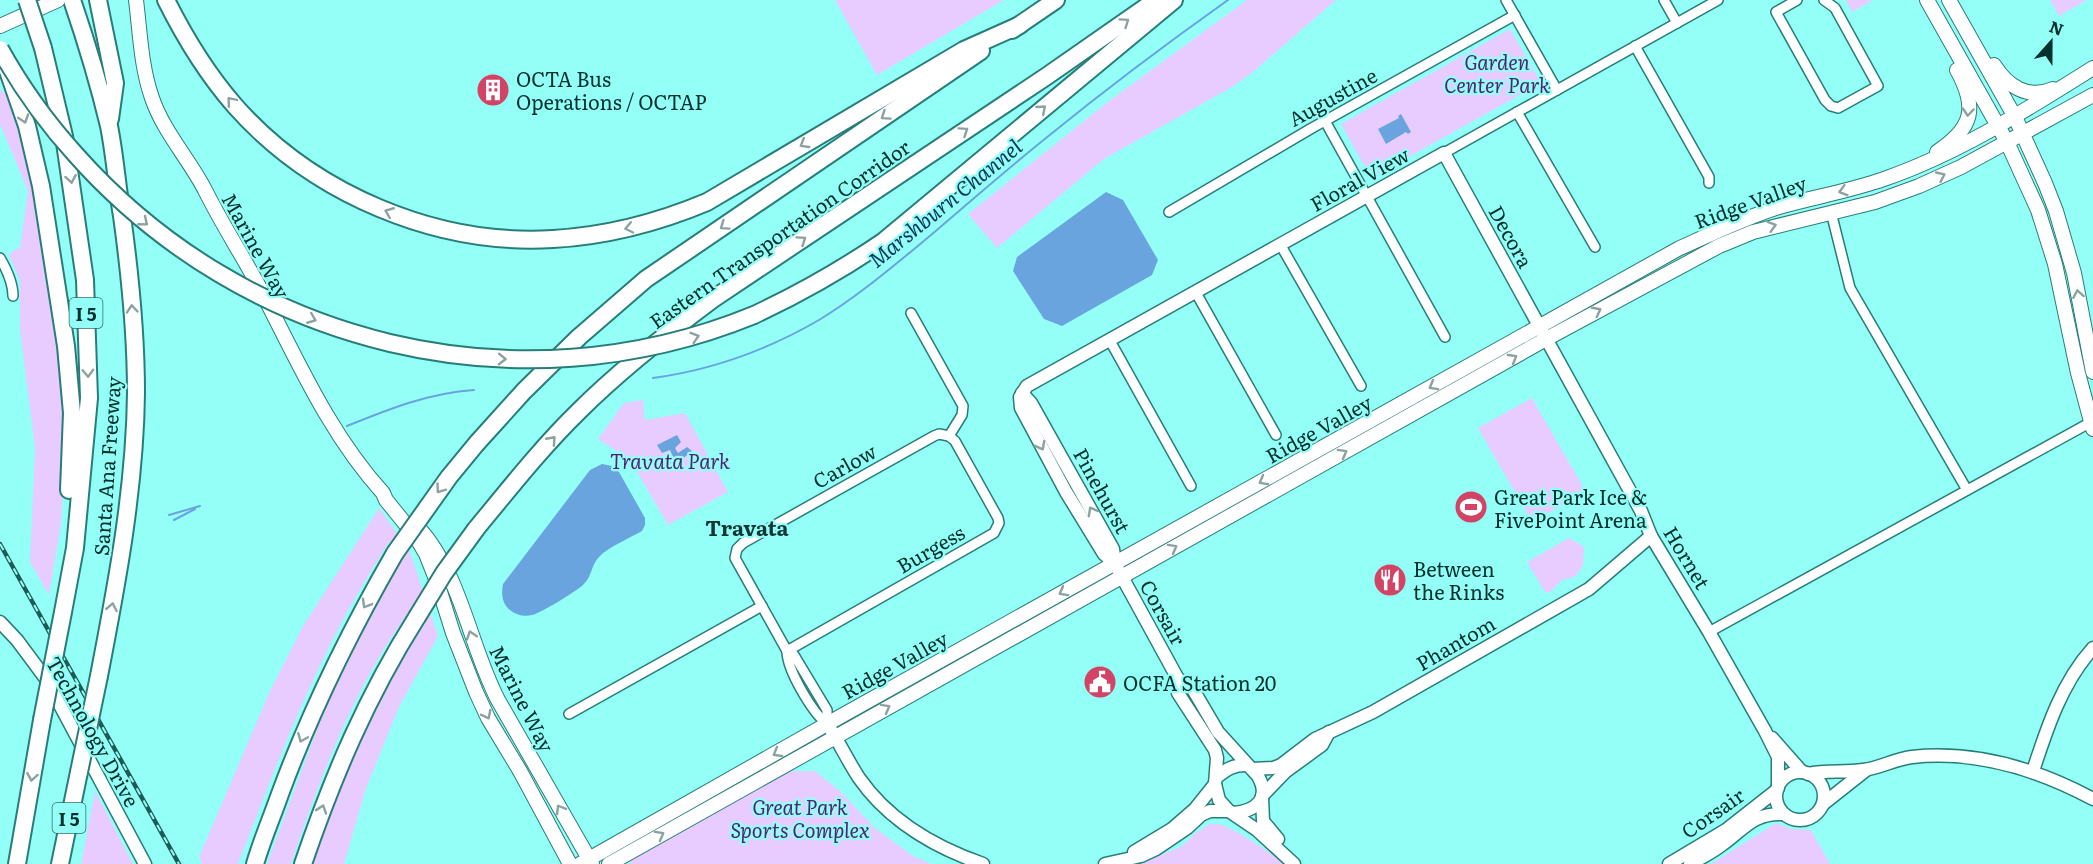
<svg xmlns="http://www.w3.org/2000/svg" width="2093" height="864" font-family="Literata,serif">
<rect width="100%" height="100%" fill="#93fff7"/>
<g fill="#e8ccff">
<polygon points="835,0 1004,0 877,75"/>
<polygon points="1247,0 1336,0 1253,72 1232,87 1104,159 997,248 968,214 1109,101"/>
<polygon points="1846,0 1873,0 1852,12"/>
<polygon points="2050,0 2087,0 2059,16"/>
<polygon points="1510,29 1541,83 1371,178 1341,124"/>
<polygon points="0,89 8,97 38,198 64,370 66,447 61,524 49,595 30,562 35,448 20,330 20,281 9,254 20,247 28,191 0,124"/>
<polygon points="1532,398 1586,492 1532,522 1478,428"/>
<polygon points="643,400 645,420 685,413 728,492 668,525 630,460 598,439 624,403"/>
<path d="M379,508L410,552L438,636L399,707L366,788L344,864H313C324,830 335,797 349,764C369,716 395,670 421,625L412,608C357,680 319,779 291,864H267L324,710L353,649L399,564L389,542C367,577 346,612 328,649C293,719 266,792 238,864H202L199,857L269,693L303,626Z"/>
<polygon points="1569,538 1584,547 1583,565 1579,572 1574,577 1562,580 1549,593 1545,592 1527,562"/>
<polygon points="791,771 815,771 840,791 875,828 913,856 931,864 630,864 631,859"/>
<polygon points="95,791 133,864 81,864"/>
<polygon points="1776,823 1791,829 1811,830 1830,864 1711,864"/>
<path d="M1209,824C1212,824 1216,824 1219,824C1232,827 1274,854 1283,864H1141L1182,846L1193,835Z"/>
</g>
<g fill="#69a4df">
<polygon points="1401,114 1411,132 1408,134 1406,132 1386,144 1378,129 1399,118 1398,116"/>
<polygon points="1106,192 1123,200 1158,260 1152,275 1062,326 1044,319 1013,271 1017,257"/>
<polygon points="677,435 681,442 675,448 678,453 687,447 692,451 680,461 664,467 663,461 673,457 670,450 662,453 657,445"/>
<path d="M602,464L612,466L619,472L645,518V525L642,531C630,538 608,547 599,557C591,565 592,577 583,585C575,592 541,613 532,615C524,617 516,615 510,610C502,604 501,594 503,584L590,470Z"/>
</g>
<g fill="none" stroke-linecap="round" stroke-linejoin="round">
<g stroke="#69a4df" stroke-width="2">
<path d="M653,378C712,370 769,349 819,320C857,297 891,268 925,240C965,206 1005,171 1046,138C1105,90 1166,44 1228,0"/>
<path d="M347,426C389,409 429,393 474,390"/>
<polyline points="169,515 200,506"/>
<polyline points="174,520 195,509"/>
</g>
<g stroke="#277e79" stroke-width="12">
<g id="minor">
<polyline points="1506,0 1557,90"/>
<polyline points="1664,0 1677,23"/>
<polyline points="1797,0 1776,12 1825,100 1831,106 1838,108 1878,86 1835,8 1824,0"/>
<polyline points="1635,46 1709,177 1709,183"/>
<polyline points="1517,112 1595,247"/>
<polyline points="1325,121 1445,337"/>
<polyline points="1444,153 1718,0"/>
<polyline points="1169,212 1312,128 1515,15"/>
<polyline points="1831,212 1850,288 1967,490"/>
<polyline points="1280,244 1361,386"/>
<path d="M0,258C7,270 13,283 13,296"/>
<polyline points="1195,291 1276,435"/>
<polyline points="911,313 963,406 962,415 949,436"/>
<polyline points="1109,339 1191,486"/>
<polyline points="1709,632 2093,421"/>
<polyline points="787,651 994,533 999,523 998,518 955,441 949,436"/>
<polyline points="787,651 794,655 827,710 827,724"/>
<polyline points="569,714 762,606"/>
<path d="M827,724C812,712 787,670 787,651L735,558L737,549L743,543L934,436L939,434L949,436"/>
</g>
</g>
<g stroke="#277e79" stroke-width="15">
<g id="tertiary">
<polyline points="1022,393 1031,403 1113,549 1115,564"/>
<polyline points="0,622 17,640 46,679 145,864"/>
<path d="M1178,679L1191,686L1218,732L1258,776C1271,799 1256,811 1233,813"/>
<path d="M831,730C841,746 849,763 859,778C889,821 934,847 983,864"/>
<polyline points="1772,738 1802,772"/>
<polyline points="1252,769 1273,768 1281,765 1315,739 1373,712 1589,589 1651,536"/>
<path d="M2033,771C2047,728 2062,682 2093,648"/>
<circle cx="1800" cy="796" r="24"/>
<path d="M1808,774C1826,770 1845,773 1863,770C1880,768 1895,759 1912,757C1977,750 2037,769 2093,799"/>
<path d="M1217,777C1227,769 1233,765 1246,765"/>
<polyline points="1262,796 1285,772 1322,745 1329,732"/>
<polyline points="1262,797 1263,821 1278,839"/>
<polyline points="1823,804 1866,770"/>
<polyline points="1134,852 1172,829 1195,809 1215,784"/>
<polyline points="1105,864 1141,856 1156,849 1187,828 1201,815 1210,811 1229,811"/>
<polyline points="1294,864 1257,830 1229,811 1219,800 1215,784 1217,758 1215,750 1178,693 1178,679 1115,564 1104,554 1066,492 1021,408 1020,397 1027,386 1444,153 1641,511 1651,536 1709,632 1765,731 1778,757 1778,788"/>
<polyline points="1669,864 1726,830 1777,790"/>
<path d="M1690,864C1701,858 1713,852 1723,844C1745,828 1753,813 1783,814"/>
</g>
</g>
<g stroke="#277e79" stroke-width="16">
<g id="secondary">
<path d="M136,0C140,32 141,67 152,98C164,133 190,160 206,192C224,228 246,261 264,296C299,364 331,436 383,493L386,500L416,537L426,554L436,579L453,633L476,692L488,718L520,771L570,864"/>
<polyline points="1927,0 2007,142 2038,210 2055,264 2078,373 2093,429"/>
<polyline points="1949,0 2015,117 2045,183 2056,211 2074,273 2093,372"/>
<polyline points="0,26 58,0"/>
<path d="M1994,65C2007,86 2028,100 2053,89"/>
<path d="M1937,152C1973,128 1978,108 1957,70"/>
<path d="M419,528C462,577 469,644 498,700L592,864"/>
<path d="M580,864L843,715L1678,249C1711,234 1744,218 1779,207C1814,197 1850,191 1884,179C1959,153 2026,110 2093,68"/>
<polyline points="609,864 1546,339 1719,246 1753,232 1875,202 1919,186 1961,167 2093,95"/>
</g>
</g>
<g stroke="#277e79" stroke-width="20">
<g id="motorway">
<path d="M72,0C86,41 99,84 109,126C115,156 117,187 122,216C130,274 136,334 136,393C135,488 117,583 99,676"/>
<polyline points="98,0 115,83 110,119"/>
<path d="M166,0C185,38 207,74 235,106C313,194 436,246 553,239C606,236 657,223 707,202L964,50L1020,25"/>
<polyline points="1012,30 1056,0"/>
<polyline points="43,48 64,136 85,280 89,398 75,548 63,612"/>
<polyline points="6,65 27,126 41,186 66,346 72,413 69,490"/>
<path d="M754,315C799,294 843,269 884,241L1174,0"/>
<polyline points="477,443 524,391 579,337 646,279 981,51"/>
<path d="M476,529C509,489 542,447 579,411C620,370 666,334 713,299L1047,76L1156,0"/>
<polyline points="17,864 42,720"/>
<polyline points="60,864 79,772"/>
<path d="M255,864C262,840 272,817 280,794C311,710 350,631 395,553"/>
<path d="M303,864C333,776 367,696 417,617"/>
</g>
</g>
<use href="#minor" stroke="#fff" stroke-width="9"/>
<use href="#tertiary" stroke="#fff" stroke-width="12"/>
<use href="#secondary" stroke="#fff" stroke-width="14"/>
<use href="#motorway" stroke="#fff" stroke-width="16"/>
<g stroke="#1e5b58" stroke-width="4.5">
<polyline id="rail" points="0,544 179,864"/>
</g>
<use href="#rail" stroke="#93fff7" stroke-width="2" stroke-dasharray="7" stroke-linecap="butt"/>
<g stroke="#277e79" stroke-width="20" stroke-linecap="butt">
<g id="motorway-bridge">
<polyline points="27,0 43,48"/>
<path d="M0,49C21,87 47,123 76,155C246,346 517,412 754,315"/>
<polyline points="395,553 449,477 477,443"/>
<polyline points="417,617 444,573 476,529"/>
<polyline points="42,720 63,612"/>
<polyline points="79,772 99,676"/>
</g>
</g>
<use href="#motorway-bridge" stroke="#fff" stroke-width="16"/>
</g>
<defs><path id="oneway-chevron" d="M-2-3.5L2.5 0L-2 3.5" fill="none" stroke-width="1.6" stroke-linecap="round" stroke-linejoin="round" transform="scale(1.5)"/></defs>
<g stroke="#8ca2a1">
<use href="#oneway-chevron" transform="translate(1125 22) rotate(-35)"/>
<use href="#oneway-chevron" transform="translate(231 101) rotate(-130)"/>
<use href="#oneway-chevron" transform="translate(1042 109) rotate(-41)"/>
<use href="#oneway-chevron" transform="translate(1968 112) rotate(95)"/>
<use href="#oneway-chevron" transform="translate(885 116) rotate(146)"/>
<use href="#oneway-chevron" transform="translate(24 119) rotate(72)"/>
<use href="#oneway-chevron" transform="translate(964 131) rotate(-34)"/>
<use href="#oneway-chevron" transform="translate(804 144) rotate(149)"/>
<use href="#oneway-chevron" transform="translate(1941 176) rotate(-25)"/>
<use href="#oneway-chevron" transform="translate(71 179) rotate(80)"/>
<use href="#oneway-chevron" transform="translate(1843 191) rotate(164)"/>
<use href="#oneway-chevron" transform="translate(389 212) rotate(-158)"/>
<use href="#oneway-chevron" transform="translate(144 222) rotate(39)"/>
<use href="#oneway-chevron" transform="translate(724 226) rotate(145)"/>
<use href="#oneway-chevron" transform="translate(1772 226) rotate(-16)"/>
<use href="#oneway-chevron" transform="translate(629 228) rotate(168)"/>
<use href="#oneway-chevron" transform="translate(802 240) rotate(-34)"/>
<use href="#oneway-chevron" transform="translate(2078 294) rotate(-100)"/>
<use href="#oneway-chevron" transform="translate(132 309) rotate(-95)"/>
<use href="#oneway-chevron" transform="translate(1597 311) rotate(-28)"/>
<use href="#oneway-chevron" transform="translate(312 319) rotate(22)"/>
<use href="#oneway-chevron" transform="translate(695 337) rotate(-17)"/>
<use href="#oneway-chevron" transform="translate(1513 358) rotate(-30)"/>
<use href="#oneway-chevron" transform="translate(502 359) rotate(1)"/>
<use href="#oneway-chevron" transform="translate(88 373) rotate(88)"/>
<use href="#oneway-chevron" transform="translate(1433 386) rotate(151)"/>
<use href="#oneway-chevron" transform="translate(552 440) rotate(-48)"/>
<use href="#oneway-chevron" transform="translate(1041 446) rotate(62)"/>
<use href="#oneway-chevron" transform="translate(1343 453) rotate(-29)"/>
<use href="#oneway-chevron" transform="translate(1263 481) rotate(151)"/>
<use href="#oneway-chevron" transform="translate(440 489) rotate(126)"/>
<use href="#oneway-chevron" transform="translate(1092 511) rotate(-119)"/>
<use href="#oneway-chevron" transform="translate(1173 548) rotate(-29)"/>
<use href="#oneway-chevron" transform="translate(1063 592) rotate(151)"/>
<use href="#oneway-chevron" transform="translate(366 604) rotate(120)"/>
<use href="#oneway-chevron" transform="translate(112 607) rotate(-79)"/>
<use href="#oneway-chevron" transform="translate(471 635) rotate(-108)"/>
<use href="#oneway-chevron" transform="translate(886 708) rotate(-29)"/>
<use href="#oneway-chevron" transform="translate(487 715) rotate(63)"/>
<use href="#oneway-chevron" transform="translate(302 738) rotate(113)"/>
<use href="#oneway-chevron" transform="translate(777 753) rotate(150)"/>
<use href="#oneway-chevron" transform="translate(32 777) rotate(100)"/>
<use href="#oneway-chevron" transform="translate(322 809) rotate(-71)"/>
<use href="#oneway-chevron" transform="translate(560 809) rotate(-120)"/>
<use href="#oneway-chevron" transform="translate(660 835) rotate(-29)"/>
</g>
<defs>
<g id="building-disc" transform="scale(1.725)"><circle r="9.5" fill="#d24366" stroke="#93fff7"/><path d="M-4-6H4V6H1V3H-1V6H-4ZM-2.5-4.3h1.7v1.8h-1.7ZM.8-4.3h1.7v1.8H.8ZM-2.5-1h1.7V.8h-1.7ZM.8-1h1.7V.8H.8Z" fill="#fff"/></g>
<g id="stadium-disc" transform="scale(1.725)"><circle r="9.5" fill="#d24366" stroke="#93fff7"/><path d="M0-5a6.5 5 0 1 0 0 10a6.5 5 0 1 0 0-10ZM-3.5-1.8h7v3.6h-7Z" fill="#fff"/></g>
<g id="restaurant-disc" transform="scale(1.725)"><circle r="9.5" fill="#d24366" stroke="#93fff7"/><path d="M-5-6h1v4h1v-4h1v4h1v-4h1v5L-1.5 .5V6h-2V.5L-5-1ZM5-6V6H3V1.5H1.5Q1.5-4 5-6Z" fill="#fff"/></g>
<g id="civic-disc" transform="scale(1.725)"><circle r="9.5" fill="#d24366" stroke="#93fff7"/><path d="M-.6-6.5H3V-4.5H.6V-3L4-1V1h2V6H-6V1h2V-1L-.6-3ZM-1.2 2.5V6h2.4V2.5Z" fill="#fff"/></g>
</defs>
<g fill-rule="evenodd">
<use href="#building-disc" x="493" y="90"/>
<use href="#stadium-disc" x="1471" y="507"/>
<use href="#restaurant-disc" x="1390" y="580"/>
<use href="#civic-disc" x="1100" y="682"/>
</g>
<g text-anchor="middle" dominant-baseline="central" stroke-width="4.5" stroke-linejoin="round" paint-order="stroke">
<g fill="#93fff7" stroke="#2c6f6b" stroke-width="1.5">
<rect x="69.5" y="298" width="33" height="30" rx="4.5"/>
<rect x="52.5" y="803" width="33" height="30" rx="4.5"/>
</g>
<g font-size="18" font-weight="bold" fill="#00312f">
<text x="86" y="313">I 5</text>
<text x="69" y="818">I 5</text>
</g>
<g font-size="20" font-style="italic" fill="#542173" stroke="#93fff7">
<text x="1497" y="61">Garden<tspan x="1497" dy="23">Center Park</tspan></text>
<text x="670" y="460">Travata Park</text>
<text x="800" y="806">Great Park<tspan x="800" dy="23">Sports Complex</tspan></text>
</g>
<g font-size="20" fill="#00312f" stroke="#93fff7" text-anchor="start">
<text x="516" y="78">OCTA Bus<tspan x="516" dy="23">Operations / OCTAP</tspan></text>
<text x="1494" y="496">Great Park Ice &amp;<tspan x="1494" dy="23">FivePoint Arena</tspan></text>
<text x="1413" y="568">Between<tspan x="1413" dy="23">the Rinks</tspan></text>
<text x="1123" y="682">OCFA Station 20</text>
</g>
<g font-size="20" fill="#00312f" stroke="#93fff7">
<text transform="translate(1332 96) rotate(-29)">Augustine</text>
<text transform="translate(1359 178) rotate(-29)">Floral View</text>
<text transform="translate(1750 201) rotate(-20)">Ridge Valley</text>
<text transform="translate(779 233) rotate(-35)">Eastern Transportation Corridor</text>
<text transform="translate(1512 236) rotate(61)">Decora</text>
<text transform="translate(257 245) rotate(61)">Marine Way</text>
<text transform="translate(1318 428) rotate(-29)">Ridge Valley</text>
<text transform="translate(844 465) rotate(-29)">Carlow</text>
<text transform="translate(106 466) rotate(-86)">Santa Ana Freeway</text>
<text transform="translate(1103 490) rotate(61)">Pinehurst</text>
<text transform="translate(930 548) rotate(-30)">Burgess</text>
<text transform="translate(1688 557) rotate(59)">Hornet</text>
<text transform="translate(1164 612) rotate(61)">Corsair</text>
<text transform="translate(1455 642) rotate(-30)">Phantom</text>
<text transform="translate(894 664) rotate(-29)">Ridge Valley</text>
<text transform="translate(523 698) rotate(63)">Marine Way</text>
<text transform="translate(94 731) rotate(61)">Technology Drive</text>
<text transform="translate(1712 812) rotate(-35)">Corsair</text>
</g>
<g font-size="21" font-style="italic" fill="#0b375e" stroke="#93fff7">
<text transform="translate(944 202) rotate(-39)">Marshburn Channel</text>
</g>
<g font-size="21" font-weight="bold" fill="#143735" stroke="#93fff7">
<text x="747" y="526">Travata</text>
</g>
</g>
<g transform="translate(2051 42) rotate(21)" stroke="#93fff7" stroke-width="4.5" paint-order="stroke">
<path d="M0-4.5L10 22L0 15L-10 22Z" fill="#00312f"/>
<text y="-9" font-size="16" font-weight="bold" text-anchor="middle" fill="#00312f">N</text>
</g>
</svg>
